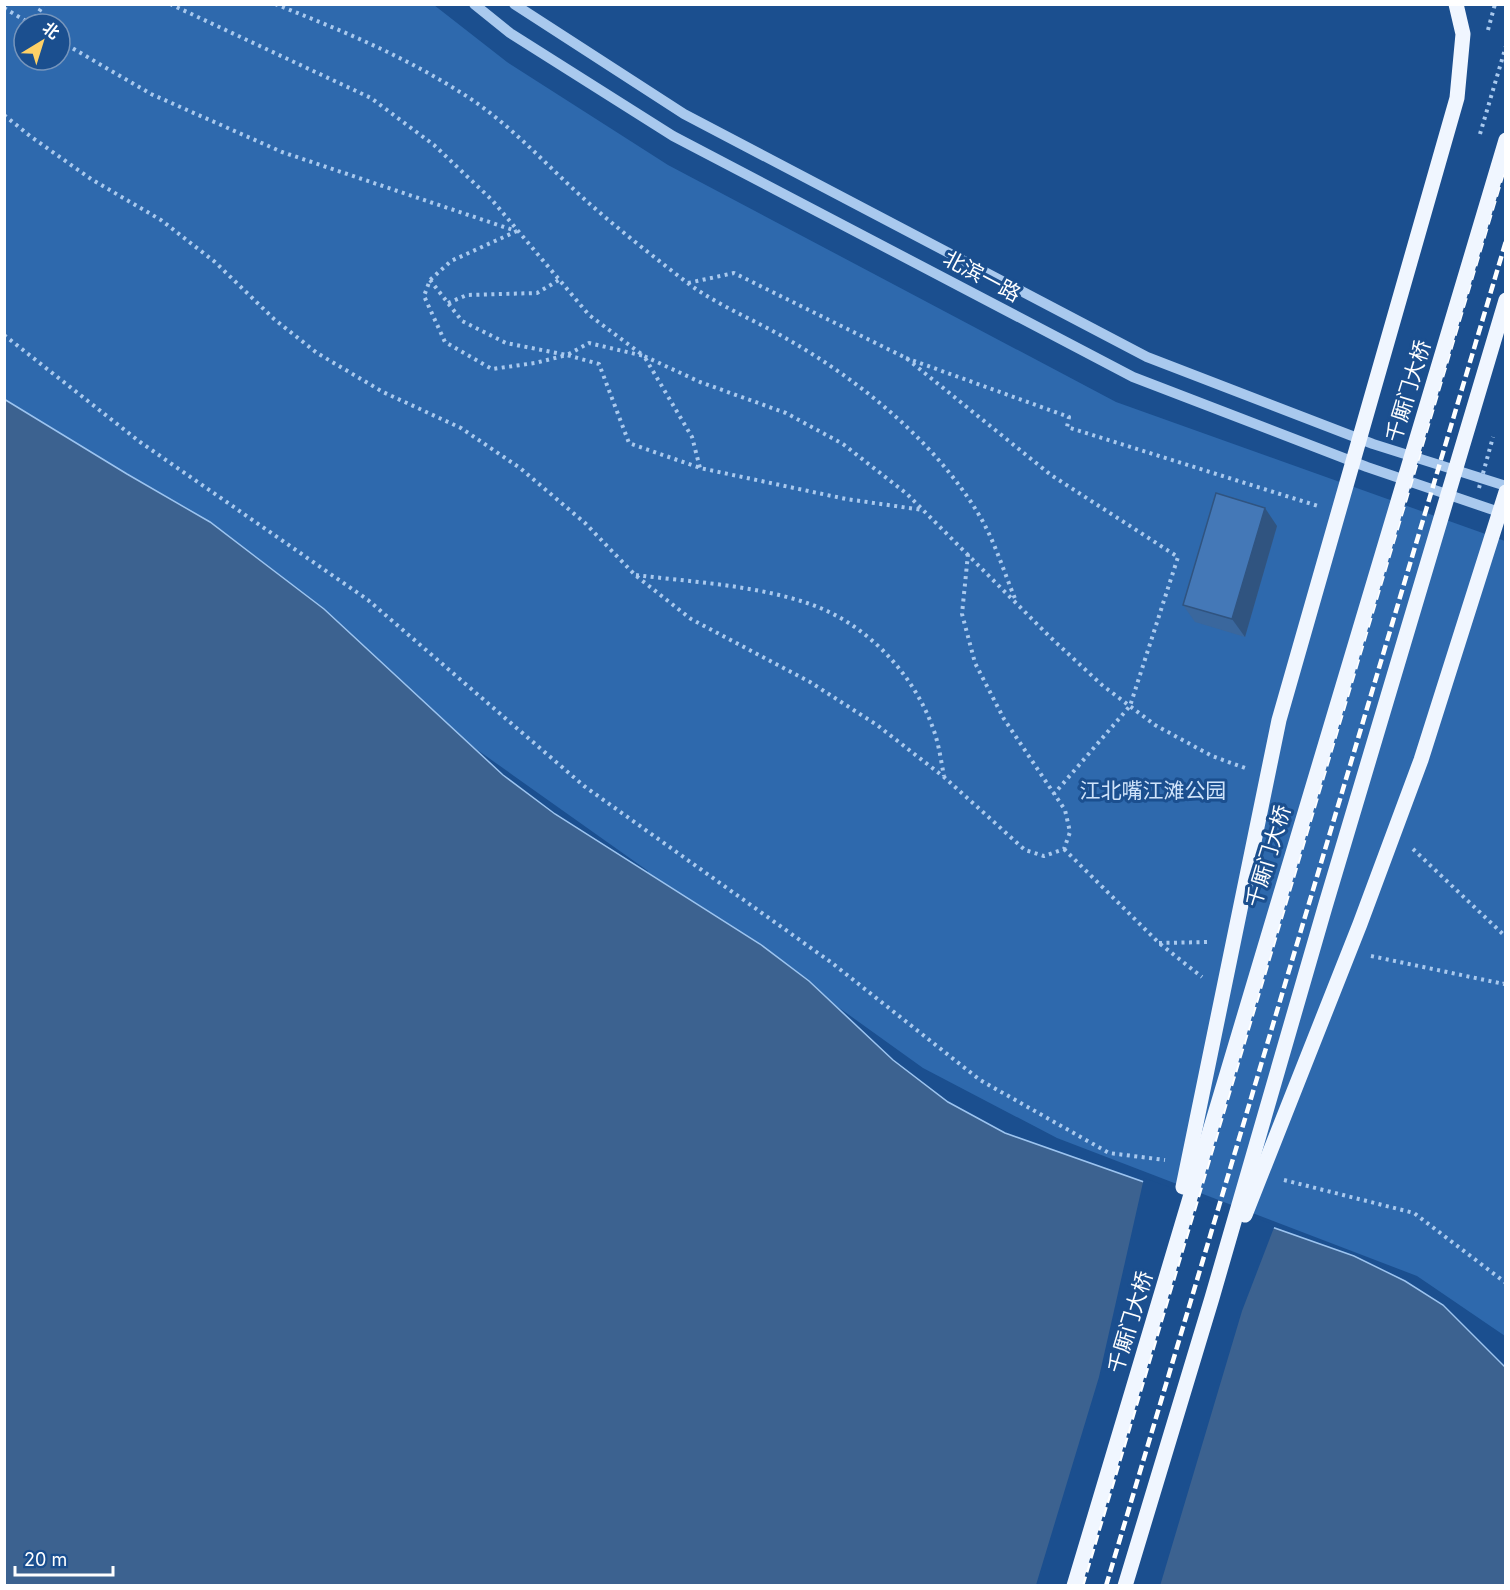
<svg xmlns="http://www.w3.org/2000/svg" width="1510" height="1590" font-family="Inter,'Noto Sans SC',sans-serif">
<rect width="100%" height="100%" fill="#1b4f8f"/>
<path fill="#2e69ad" fill-rule="evenodd" d="M5,5H434L507,62L668,165L1116,402L1505,541V1336L1417,1276L1057,1138L923,1068L838,1007L893,1060L948,1102L1005,1133L1354,1256L1405,1281L1443,1305L5,1586ZM24,24H60V60H24ZM469,744L648,871V872L555,814L503,775Z"/>
<polygon fill="#3c6290" stroke="#9cc4f0" stroke-width="1.5" points="4,399 127,474 210,522 324,609 503,775 555,814 760,944 809,981 893,1060 948,1102 1005,1133 1354,1256 1405,1281 1443,1305 1505,1367 1505,1585 5,1585"/>
<polygon fill="#1b4f8f" points="1144,1178 1275,1225 1242,1311 1160,1586 1036,1585 1099,1377"/>
<g fill="none" stroke-linecap="round" stroke-linejoin="round">
<g stroke="#a9c9ee" stroke-width="4" stroke-dasharray="3 4.5" stroke-linecap="butt">
<polyline points="170,4 371,98 434,145 492,200 589,315 644,356 700,382 786,413 843,444 907,494 1050,637 1102,685 1155,725 1212,756 1245,768"/>
<path d="M275,4C338,29 402,55 460,92C501,117 533,151 568,184C605,219 645,250 685,281C716,305 753,319 787,339C861,381 939,445 982,520C996,545 1005,575 1016,601"/>
<polyline points="4,8 31,24"/>
<polyline points="31,24 44,4"/>
<polyline points="1488,30 1495,4"/>
<polyline points="60,41 151,94 282,152 516,231"/>
<polyline points="4,115 30,136 91,179 161,220 215,262 274,319 317,353 383,392 461,428 520,468 585,523 635,575 691,619 810,682 877,725 944,777 1025,850 1044,856 1064,849 1070,832 1065,810 1004,719 975,663 962,614 968,554"/>
<polyline points="517,231 451,261 430,280 424,296 445,342 492,369 535,363 567,355 599,364 629,443 700,468 846,499 923,510"/>
<polyline points="430,280 462,321 506,343 567,355 589,343 644,356 692,437 700,468"/>
<polyline points="688,283 734,273 906,358 1051,475 1178,557 1130,706 1054,794"/>
<polyline points="448,303 467,295 537,293 559,280"/>
<polyline points="4,335 140,442 368,600 584,786 832,963 980,1080 1109,1153 1165,1160"/>
<polyline points="906,358 1069,417 1067,427 1318,506"/>
<path d="M636,575C691,582 754,585 807,603C865,622 914,673 934,731C939,745 941,761 944,776"/>
<polyline points="1064,849 1159,943 1202,977"/>
<polyline points="1413,849 1506,937"/>
<polyline points="1159,943 1210,942"/>
<polyline points="1371,956 1504,984 1506,978"/>
<polyline points="1284,1180 1414,1213 1506,1283"/>
</g>
<g stroke="#a9c9ee" stroke-width="10">
<polyline points="474,4 510,33 673,136 1133,377 1367,467 1505,514"/>
<polyline points="514,4 684,114 1147,357 1373,444 1506,486"/>
</g>
<g stroke="#fff" stroke-width="4.5" stroke-dasharray="10 4.5" stroke-linecap="butt">
<polyline points="1082,1586 1506,162"/>
<polyline points="1106,1586 1506,241"/>
</g>
<g stroke="#a9c9ee" stroke-width="4" stroke-dasharray="3 4.5" stroke-linecap="butt">
<polyline points="1480,134 1506,46"/>
<polyline points="1479,488 1493,437"/>
</g>
<g stroke="#f0f6ff" stroke-width="15">
<polyline points="1183,1187 1279,720 1457,98 1463,34 1456,4"/>
<polyline points="1245,1215 1360,924 1421,760 1506,492"/>
<polyline points="1074,1586 1506,140"/>
<polyline points="1125,1586 1212,1298 1325,907 1506,300"/>
</g>
</g>
<polygon fill="#3a679d" points="1277,526 1245,637 1195,622 1183,605"/>
<polygon fill="#305480" points="1265,508 1277,526 1245,637 1232,619"/>
<polygon fill="#4478b7" stroke="#305480" stroke-width="1.5" points="1216,493 1265,508 1232,619 1183,605"/>
<g text-anchor="middle" dominant-baseline="central" stroke-width="6" stroke-linejoin="round" paint-order="stroke">
<g font-size="21" fill="#fff" stroke="#1b4f8f">
<text transform="translate(982 276) rotate(28)">北滨一路</text>
<text transform="translate(1408 391) rotate(-73)">千厮门大桥</text>
<text transform="translate(1268 856) rotate(-73)">千厮门大桥</text>
<text transform="translate(1130 1322) rotate(-73)">千厮门大桥</text>
</g>
<g font-size="21" fill="#cfe3fa" stroke="#1b4f8f">
<text x="1153" y="790">江北嘴江滩公园</text>
</g>
</g>
<rect width="1510" height="1590" fill="none" stroke="#ffffff" stroke-width="12"/>
<g transform="translate(42 42) rotate(38)"><circle r="28" fill="#1b4f8f" stroke="#7695bc" stroke-width="1.5"/>
<path d="M0-4.5L10 22L0 15L-10 22Z" fill="#ffd166"/>
<text y="-9" font-size="16" font-weight="bold" text-anchor="middle" fill="#ffffff">北</text>
</g>
<path d="M15 1566v9h98v-9" fill="none" stroke="#ffffff" stroke-width="3"/>
<text x="24" y="1566" font-size="18" fill="#ffffff" stroke="#1b4f8f" stroke-width="4.5" paint-order="stroke">20 m</text>
</svg>
